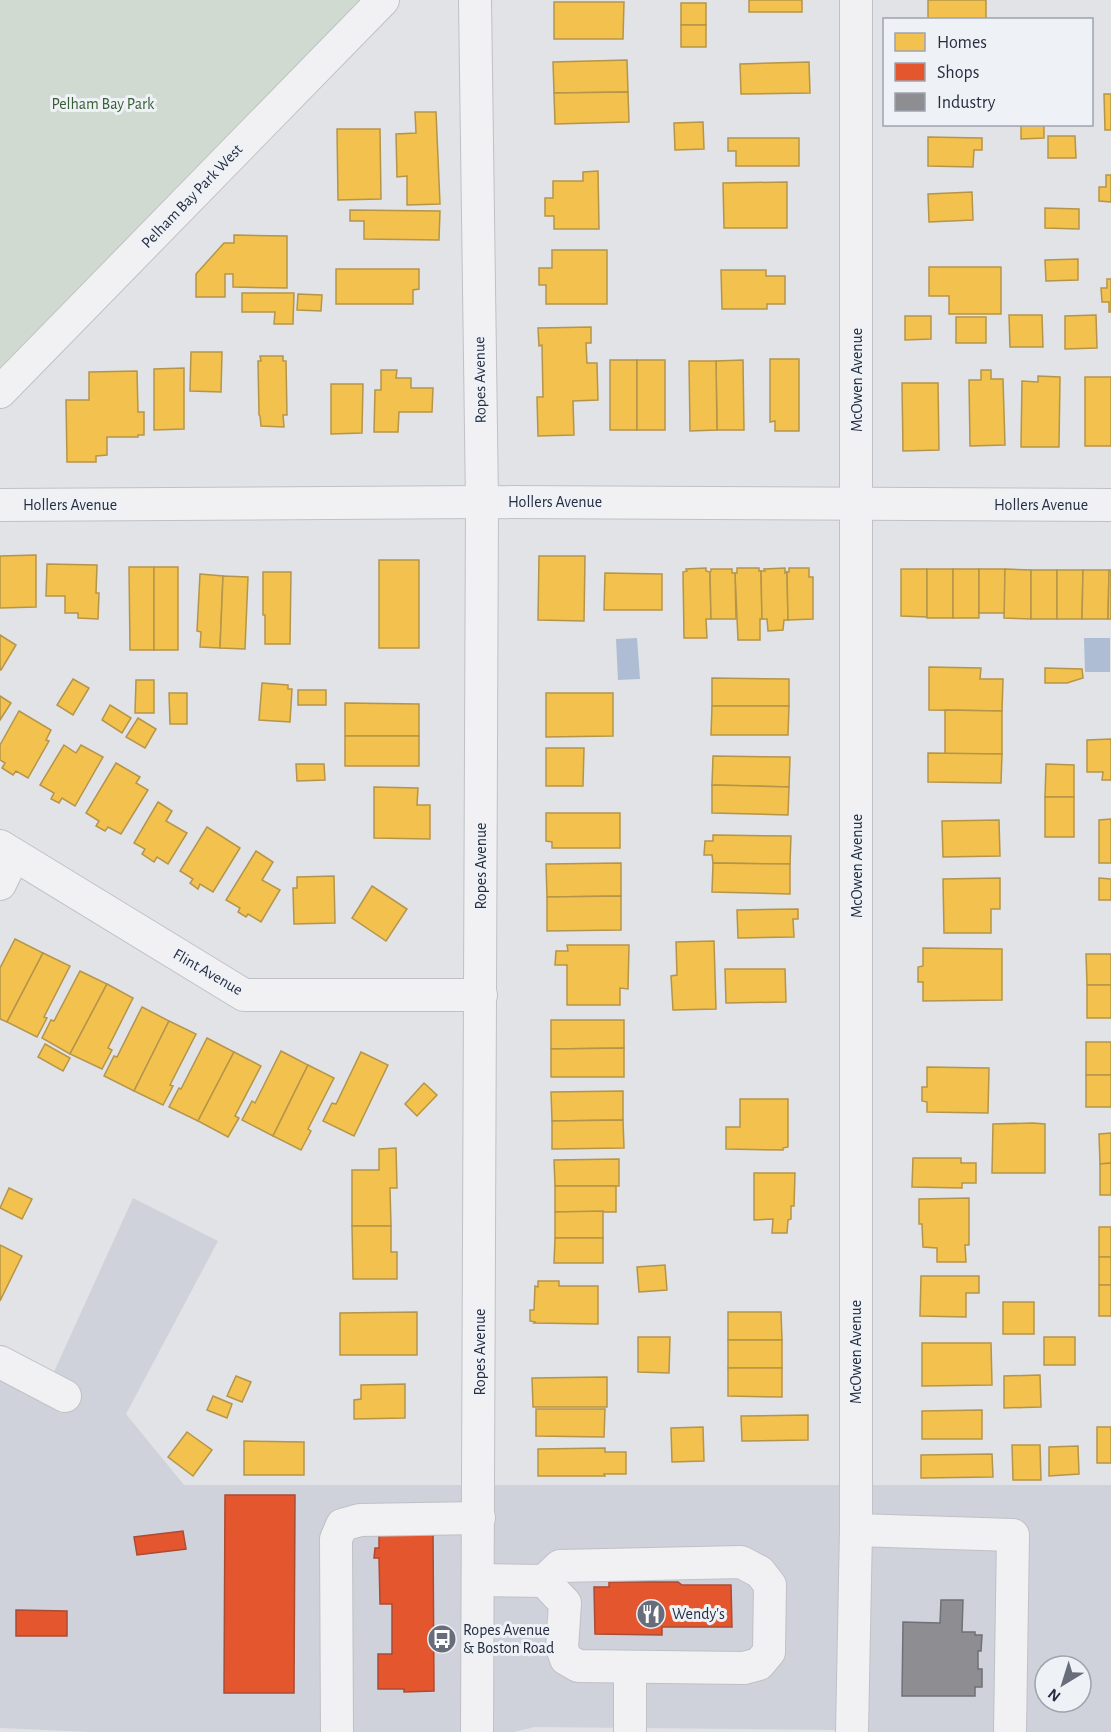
<svg xmlns="http://www.w3.org/2000/svg" width="1111" height="1732" font-family="'Alegreya Sans',sans-serif">
<rect width="100%" height="100%" fill="#e1e3e7"/>
<path fill="#cfd2da" fill-rule="evenodd" d="M133,1198L218,1241L126,1414L184,1485H1111V1732H842V1730L535,1727L514,1732H91L0,1728V1348L53,1374ZM1045,1666H1081V1702H1045Z"/>
<polygon fill="#d0dad1" points="0,0 366,0 0,370"/>
<g fill="#aebdd3">
<polygon points="637,638 640,679 618,680 616,639"/>
<polygon points="1084,638 1110,638 1110,672 1085,672"/>
</g>
<g fill="#f2c14e" stroke="#b5954a" stroke-width="1.5">
<rect x="749" y="0" width="53" height="12"/>
<rect x="928" y="0" width="58" height="20"/>
<polygon points="554,2 624,2 623,39 554,39"/>
<rect x="681" y="3" width="25" height="22"/>
<rect x="681" y="25" width="25" height="22"/>
<polygon points="627,60 628,92 554,93 553,62"/>
<polygon points="809,62 810,93 741,94 740,64"/>
<polygon points="628,92 629,122 555,124 554,93"/>
<polygon points="1104,94 1111,94 1111,130 1105,130"/>
<polygon points="415,112 436,112 440,204 407,205 407,176 397,177 396,134 416,133"/>
<polygon points="703,122 704,149 675,150 674,123"/>
<polygon points="1021,124 1044,124 1044,138 1021,139"/>
<polygon points="337,129 380,129 381,199 338,200"/>
<polygon points="1048,136 1075,136 1076,158 1048,158"/>
<polygon points="928,137 982,138 982,150 974,150 973,167 928,166"/>
<polygon points="728,138 799,138 799,166 736,166 736,151 728,151"/>
<polygon points="598,171 599,229 554,229 554,216 545,216 545,198 553,198 553,181 583,181 583,172"/>
<polygon points="1106,175 1111,175 1111,202 1099,201 1099,187 1106,187"/>
<polygon points="787,182 787,228 724,228 723,183"/>
<polygon points="972,192 973,220 929,222 928,194"/>
<polygon points="1045,208 1079,209 1079,229 1045,228"/>
<polygon points="350,210 440,211 439,240 364,239 364,221 350,221"/>
<polygon points="234,235 287,236 287,288 233,287 233,274 225,274 225,297 196,297 196,274 224,243 234,243"/>
<polygon points="552,250 607,250 607,304 546,304 546,285 539,285 539,268 552,268"/>
<polygon points="1078,259 1078,280 1046,281 1045,260"/>
<polygon points="929,267 1001,267 1001,314 949,314 949,296 929,296"/>
<polygon points="336,269 419,269 419,289 413,290 413,304 336,304"/>
<polygon points="721,270 766,270 766,276 785,276 785,304 767,304 767,309 722,309"/>
<polygon points="1107,279 1111,279 1111,312 1109,312 1109,302 1102,302 1101,288 1107,288"/>
<polygon points="242,293 294,293 293,324 274,324 275,312 242,312"/>
<polygon points="298,294 322,295 321,311 297,310"/>
<polygon points="1009,315 1042,315 1043,347 1010,347"/>
<polygon points="1096,315 1097,348 1065,349 1065,316"/>
<polygon points="905,316 931,316 931,339 905,340"/>
<rect x="956" y="317" width="30" height="26"/>
<polygon points="591,327 591,343 586,343 587,363 597,363 598,400 573,401 574,435 538,436 537,397 543,397 542,345 539,346 538,328"/>
<polygon points="191,352 222,352 221,392 190,391"/>
<polygon points="260,356 283,356 283,361 286,361 287,415 283,415 284,427 261,426 260,416 259,415 258,361 261,361"/>
<polygon points="770,359 799,359 799,431 775,431 775,421 770,422"/>
<rect x="610" y="360" width="27" height="70"/>
<rect x="637" y="360" width="28" height="70"/>
<polygon points="743,360 744,430 717,430 716,361"/>
<polygon points="689,361 716,361 717,430 690,431"/>
<polygon points="184,368 184,429 154,430 154,369"/>
<polygon points="381,370 397,370 396,378 411,378 411,388 433,388 432,412 399,412 398,432 374,432 375,390 381,390"/>
<polygon points="981,370 991,370 991,379 1003,379 1005,445 970,446 969,380 981,380"/>
<polygon points="137,371 138,412 144,412 144,435 138,435 138,437 107,437 107,455 96,456 96,462 67,462 66,400 89,400 89,372"/>
<polygon points="1038,376 1060,377 1059,447 1021,447 1022,381 1038,382"/>
<rect x="1085" y="377" width="26" height="69"/>
<polygon points="902,383 938,383 939,450 903,451"/>
<polygon points="331,384 363,384 362,433 331,434"/>
<polygon points="36,555 36,607 0,608 0,556"/>
<polygon points="539,556 585,556 584,621 538,620"/>
<rect x="379" y="560" width="40" height="88"/>
<polygon points="47,564 97,565 96,593 99,593 98,619 78,618 78,613 65,613 65,596 46,596"/>
<polygon points="129,567 154,567 154,650 130,650"/>
<rect x="154" y="567" width="24" height="83"/>
<polygon points="706,568 706,571 710,572 711,619 706,619 707,638 684,638 683,572 687,571 686,569"/>
<polygon points="737,568 759,568 759,571 761,571 762,619 760,619 760,640 738,640 735,573 737,573"/>
<polygon points="785,568 785,573 787,572 788,620 784,620 783,630 768,631 767,619 762,619 761,571 765,571 764,569"/>
<polygon points="789,568 809,568 809,577 813,577 813,619 788,620 787,572 789,572"/>
<polygon points="711,569 732,569 732,573 735,573 736,619 711,619 710,572 711,571"/>
<polygon points="901,569 927,569 927,617 901,616"/>
<rect x="927" y="569" width="26" height="49"/>
<rect x="953" y="569" width="26" height="49"/>
<rect x="979" y="569" width="26" height="44"/>
<polygon points="1005,569 1031,570 1031,619 1004,618"/>
<rect x="1031" y="570" width="26" height="49"/>
<polygon points="1057,570 1083,570 1082,619 1057,619"/>
<polygon points="1083,570 1109,570 1108,619 1082,619"/>
<polygon points="1109,570 1111,570 1111,619 1108,619"/>
<polygon points="263,572 291,572 290,644 265,644 265,615 263,615"/>
<polygon points="605,573 662,574 662,610 604,610"/>
<polygon points="200,574 223,576 220,648 200,647 201,632 197,631"/>
<polygon points="223,576 248,577 245,649 220,648"/>
<polygon points="0,635 16,645 1,670 0,670"/>
<polygon points="929,667 981,668 980,679 1003,679 1002,711 929,710"/>
<polygon points="1045,668 1082,669 1083,678 1067,683 1045,683"/>
<polygon points="712,678 789,679 789,706 712,706"/>
<polygon points="73,679 89,688 73,715 57,705"/>
<polygon points="136,680 154,680 154,713 135,713"/>
<polygon points="262,683 288,685 288,689 292,689 290,722 259,720"/>
<rect x="298" y="690" width="28" height="15"/>
<polygon points="169,693 187,693 187,724 170,724"/>
<polygon points="546,693 613,693 613,736 546,737"/>
<polygon points="0,696 11,703 0,720"/>
<polygon points="345,703 419,704 419,736 345,736"/>
<polygon points="110,705 131,718 122,733 102,720"/>
<polygon points="712,706 789,706 788,735 711,735"/>
<polygon points="945,710 1002,711 1002,754 945,754"/>
<polygon points="19,711 51,730 46,740 49,741 28,778 16,771 13,775 2,768 5,763 0,760 0,745"/>
<polygon points="138,718 156,729 145,748 126,737"/>
<rect x="345" y="736" width="74" height="30"/>
<polygon points="1111,739 1111,780 1102,780 1103,772 1087,772 1087,740"/>
<polygon points="64,745 76,753 81,745 103,757 75,806 62,798 59,803 51,799 54,793 40,785"/>
<polygon points="546,748 584,748 583,786 546,786"/>
<polygon points="928,753 1002,754 1001,783 928,782"/>
<polygon points="713,756 790,757 789,787 712,785"/>
<polygon points="116,763 140,777 136,783 148,790 121,834 108,827 105,831 96,826 99,821 86,813"/>
<polygon points="296,764 324,764 325,780 297,781"/>
<polygon points="1046,764 1074,765 1074,797 1045,797"/>
<polygon points="712,785 789,787 788,815 712,813"/>
<polygon points="374,787 418,788 417,805 430,805 430,839 374,838"/>
<rect x="1045" y="797" width="29" height="40"/>
<polygon points="158,802 172,811 166,821 187,833 168,864 157,857 154,862 142,854 145,849 134,843"/>
<polygon points="546,813 620,813 620,848 552,848 552,842 546,841"/>
<polygon points="1111,819 1111,863 1099,863 1099,820"/>
<polygon points="999,820 1000,856 943,857 942,821"/>
<polygon points="207,827 240,848 213,892 200,884 198,889 190,883 193,879 180,871"/>
<polygon points="713,835 791,836 790,864 713,863 712,855 704,855 705,841 713,841"/>
<polygon points="256,851 273,862 262,880 280,890 261,922 248,914 246,917 238,912 240,908 226,900"/>
<polygon points="621,863 621,896 547,897 546,864"/>
<polygon points="713,863 790,864 790,894 712,892"/>
<polygon points="334,876 335,923 294,924 293,888 297,888 297,877"/>
<polygon points="1000,878 1000,909 991,909 991,933 944,933 943,879"/>
<polygon points="1099,878 1111,879 1111,900 1099,900"/>
<polygon points="372,886 407,909 386,941 352,918"/>
<polygon points="621,896 621,930 547,931 547,897"/>
<polygon points="798,909 798,919 793,919 794,937 738,938 737,910"/>
<polygon points="15,939 43,953 7,1022 0,1019 0,968"/>
<polygon points="714,941 716,1009 673,1010 671,976 677,975 676,942"/>
<polygon points="567,945 629,945 628,989 620,988 620,1005 567,1005 567,965 555,965 556,951 568,951"/>
<polygon points="923,948 1002,949 1002,1000 923,1001 923,982 918,982 918,967 923,966"/>
<polygon points="43,953 70,966 44,1017 47,1018 37,1037 7,1022"/>
<polygon points="1086,954 1111,954 1111,985 1087,985"/>
<polygon points="725,969 785,969 786,1002 726,1003"/>
<polygon points="80,971 107,984 70,1054 42,1038 51,1020 54,1021"/>
<polygon points="107,984 133,998 108,1048 112,1050 102,1069 70,1054"/>
<rect x="1087" y="985" width="24" height="33"/>
<polygon points="142,1007 169,1021 134,1091 104,1076 114,1056 117,1057"/>
<polygon points="551,1020 624,1020 624,1048 551,1049"/>
<polygon points="169,1021 196,1034 170,1085 173,1086 163,1105 134,1091"/>
<polygon points="207,1038 234,1052 198,1121 169,1107 179,1088 181,1089"/>
<rect x="1086" y="1042" width="25" height="33"/>
<polygon points="45,1044 70,1058 63,1071 38,1057"/>
<polygon points="624,1048 624,1077 551,1077 551,1049"/>
<polygon points="281,1051 308,1065 273,1136 242,1120 252,1101 255,1103"/>
<polygon points="234,1052 261,1066 235,1116 239,1118 228,1137 198,1121"/>
<polygon points="361,1052 388,1065 354,1136 323,1121 332,1103 336,1104"/>
<polygon points="308,1065 334,1078 308,1129 311,1131 301,1150 273,1136"/>
<polygon points="927,1067 989,1068 988,1113 927,1112 927,1102 922,1101 922,1087 927,1087"/>
<rect x="1086" y="1075" width="25" height="32"/>
<polygon points="424,1083 437,1095 417,1116 405,1104"/>
<polygon points="623,1091 623,1120 552,1121 551,1092"/>
<polygon points="740,1099 788,1099 788,1147 783,1148 783,1150 726,1149 726,1127 740,1127"/>
<polygon points="623,1120 624,1148 552,1149 552,1121"/>
<polygon points="1033,1123 1045,1124 1045,1173 992,1173 993,1124"/>
<polygon points="1111,1133 1111,1163 1100,1164 1099,1134"/>
<polygon points="396,1148 397,1188 390,1188 391,1226 352,1226 352,1170 379,1170 379,1149"/>
<polygon points="913,1158 961,1158 961,1163 976,1163 976,1183 962,1183 962,1188 912,1187"/>
<polygon points="619,1159 619,1186 555,1186 554,1160"/>
<polygon points="1111,1163 1111,1195 1100,1195 1100,1164"/>
<polygon points="754,1173 795,1173 794,1206 791,1206 791,1219 788,1220 787,1233 772,1233 773,1219 754,1220"/>
<rect x="555" y="1186" width="61" height="26"/>
<polygon points="9,1188 32,1199 22,1219 0,1208"/>
<polygon points="969,1198 969,1245 965,1245 966,1262 937,1262 937,1248 923,1247 922,1224 919,1224 919,1199"/>
<polygon points="603,1211 603,1238 555,1238 555,1212"/>
<polygon points="352,1226 391,1226 391,1252 397,1252 397,1279 353,1279"/>
<rect x="1099" y="1227" width="12" height="30"/>
<polygon points="555,1238 603,1238 603,1263 554,1263"/>
<polygon points="0,1245 22,1256 0,1301"/>
<rect x="1099" y="1257" width="12" height="28"/>
<polygon points="665,1265 667,1290 639,1292 637,1267"/>
<polygon points="921,1276 979,1276 979,1293 966,1293 966,1317 920,1316"/>
<polygon points="538,1281 559,1281 559,1286 598,1286 598,1324 534,1323 535,1322 530,1321 530,1310 534,1310 535,1286 538,1287"/>
<rect x="1099" y="1285" width="12" height="31"/>
<rect x="1003" y="1302" width="31" height="32"/>
<polygon points="417,1312 417,1355 340,1355 340,1313"/>
<polygon points="728,1312 781,1312 782,1340 728,1340"/>
<polygon points="638,1337 670,1337 669,1373 638,1372"/>
<rect x="1044" y="1337" width="31" height="28"/>
<rect x="728" y="1340" width="54" height="28"/>
<polygon points="922,1343 991,1343 992,1385 922,1386"/>
<polygon points="728,1368 782,1368 782,1397 728,1396"/>
<polygon points="1040,1375 1041,1407 1004,1408 1004,1376"/>
<polygon points="236,1376 251,1382 242,1402 227,1396"/>
<polygon points="607,1377 607,1407 533,1407 532,1378"/>
<polygon points="405,1384 405,1418 354,1419 354,1400 361,1399 361,1385"/>
<polygon points="213,1396 232,1404 227,1418 207,1410"/>
<polygon points="536,1409 605,1409 604,1437 536,1436"/>
<polygon points="982,1410 982,1439 922,1439 922,1411"/>
<polygon points="808,1415 808,1440 742,1441 741,1416"/>
<polygon points="703,1427 704,1461 672,1462 671,1428"/>
<rect x="1097" y="1427" width="14" height="36"/>
<polygon points="187,1432 212,1450 193,1476 168,1457"/>
<polygon points="244,1441 304,1442 304,1475 244,1475"/>
<polygon points="1012,1445 1040,1445 1041,1480 1013,1480"/>
<polygon points="1078,1446 1079,1474 1049,1476 1049,1447"/>
<polygon points="605,1448 605,1452 626,1452 626,1474 604,1474 605,1476 538,1476 538,1449"/>
<polygon points="992,1454 993,1477 921,1478 921,1455"/>
</g>
<g fill="#e4572e" stroke="#ab4b34" stroke-width="1.5">
<polygon points="225,1495 295,1495 294,1693 224,1693"/>
<polygon points="433,1529 434,1691 404,1692 404,1689 378,1689 378,1654 392,1654 392,1604 380,1604 379,1558 374,1558 375,1548 379,1548 379,1530"/>
<polygon points="183,1531 186,1549 137,1555 134,1537"/>
<polygon points="609,1582 678,1582 682,1585 731,1585 732,1627 662,1627 662,1635 595,1634 594,1587 609,1587"/>
<polygon points="16,1610 67,1611 67,1636 16,1636"/>
</g>
<polygon fill="#8d8d92" stroke="#6e707a" stroke-width="1.5" points="941,1600 963,1600 962,1632 975,1632 975,1635 982,1635 981,1651 978,1651 978,1669 982,1669 982,1687 975,1687 975,1696 902,1696 903,1622 940,1623"/>
<g fill="none" stroke-linecap="round" stroke-linejoin="round">
<g stroke="#bfc1c5" stroke-width="34">
<g id="minor">
<polyline points="475,0 482,502 477,1732"/>
<polyline points="0,392 383,0"/>
<polyline points="0,505 482,502 1111,505"/>
<polyline points="0,846 244,995 481,995"/>
<polyline points="0,884 14,855"/>
<polyline points="0,1362 65,1396"/>
<polyline points="856,1530 1013,1535 1010,1732"/>
<polygon points="741,1562 760,1572 770,1585 769,1652 759,1664 744,1668 578,1666 566,1659 562,1648 565,1603 544,1581 560,1566"/>
<polyline points="479,1580 544,1581"/>
<polyline points="337,1732 336,1539 342,1525 360,1520 479,1518"/>
<polyline points="630,1732 630,1667"/>
<polyline points="852,1732 856,1530 856,0"/>
</g>
</g>
<use href="#minor" stroke="#f1f1f3" stroke-width="32"/>
</g>
<defs>
<g id="restaurant-disc" transform="scale(1.5)"><circle r="9.5" fill="#686d7b" stroke="#eef1f6"/><path d="M-5-6h1v4h1v-4h1v4h1v-4h1v5L-1.5 .5V6h-2V.5L-5-1ZM5-6V6H3V1.5H1.5Q1.5-4 5-6Z" fill="#fff"/></g>
<g id="bus-disc" transform="scale(1.5)"><circle r="9.5" fill="#686d7b" stroke="#eef1f6"/><path d="M-5-6H5V4H4V6H2V4H-2V6H-4V4H-5ZM-3.5-4V0h7V-4ZM-3.5 1.2v1.5H-2V1.2ZM2 1.2v1.5H3.5V1.2Z" fill="#fff"/></g>
</defs>
<g fill-rule="evenodd">
<use href="#restaurant-disc" x="651" y="1614"/>
<use href="#bus-disc" x="442" y="1639"/>
</g>
<g text-anchor="middle" dominant-baseline="central" stroke-width="6" stroke-linejoin="round" paint-order="stroke">
<g font-size="16" fill="#385d34" stroke="#eef1f6">
<text x="103" y="104">Pelham Bay Park</text>
</g>
<g font-size="16" fill="#272e41" stroke="#eef1f6">
<text transform="translate(192 196) rotate(-46)">Pelham Bay Park West</text>
<text transform="translate(480 380) rotate(-91)">Ropes Avenue</text>
<text transform="translate(857 380) rotate(-90)">McOwen Avenue</text>
<text x="555" y="502">Hollers Avenue</text>
<text x="70" y="505">Hollers Avenue</text>
<text x="1041" y="505">Hollers Avenue</text>
<text transform="translate(481 866) rotate(-90)">Ropes Avenue</text>
<text transform="translate(857 866) rotate(-90)">McOwen Avenue</text>
<text transform="translate(208 972) rotate(30)">Flint Avenue</text>
<text transform="translate(480 1352) rotate(-90)">Ropes Avenue</text>
<text transform="translate(856 1352) rotate(-90)">McOwen Avenue</text>
</g>
<g font-size="16" fill="#272e41" stroke="#eef1f6" text-anchor="start">
<text x="672" y="1614">Wendy's</text>
<text x="463" y="1630">Ropes Avenue<tspan x="463" dy="18">&amp; Boston Road</tspan></text>
</g>
</g>
<rect x="883" y="18" width="210" height="108" fill="#eef1f6" stroke="#9ea3ae" stroke-width="1.5"/>
<rect x="895" y="33" width="30" height="18" fill="#f2c14e" stroke="#9ea3ae" stroke-width="1.5"/>
<text x="937" y="48" font-size="18" fill="#272e41">Homes</text>
<rect x="895" y="63" width="30" height="18" fill="#e4572e" stroke="#9ea3ae" stroke-width="1.5"/>
<text x="937" y="78" font-size="18" fill="#272e41">Shops</text>
<rect x="895" y="93" width="30" height="18" fill="#8d8d92" stroke="#9ea3ae" stroke-width="1.5"/>
<text x="937" y="108" font-size="18" fill="#272e41">Industry</text>
<g transform="translate(1063 1684) rotate(218)"><circle r="28" fill="#eef1f6" stroke="#9ea3ae" stroke-width="1.5"/>
<path d="M0-4.5L10 22L0 15L-10 22Z" fill="#686d7b"/>
<text y="-9" font-size="16" font-weight="bold" text-anchor="middle" fill="#272e41">N</text>
</g>
</svg>
